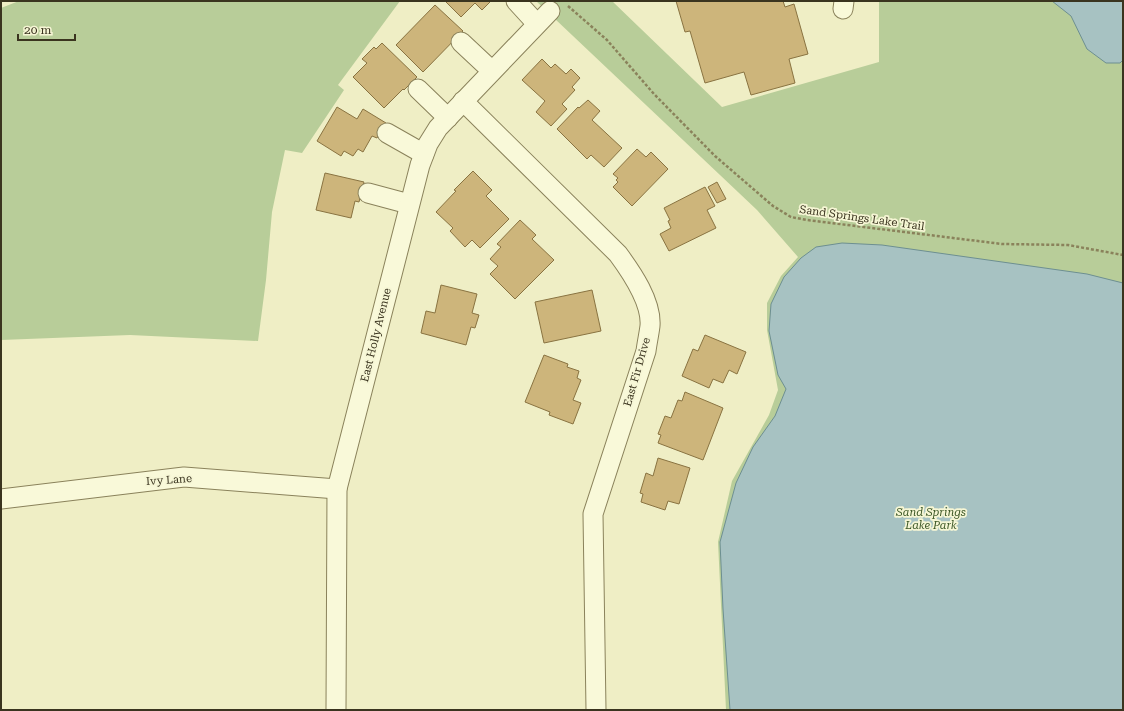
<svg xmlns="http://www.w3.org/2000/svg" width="1124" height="711" font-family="'Roboto Serif',serif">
<rect width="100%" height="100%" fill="#efeec5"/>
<g fill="#b8cd99">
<polygon points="19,1 400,1 338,85 344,90 302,153 285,150 272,212 266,280 258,341 130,335 1,340 1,8"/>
<polygon points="536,1 612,1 722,107 879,62 879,1 1123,1 1123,710 726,710 718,542 732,481 769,415 778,390 767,330 767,303 781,276 798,257 757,210"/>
</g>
<g fill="#a7c2c2" stroke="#6d8f91">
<polygon points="1052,1 1123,1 1123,60 1120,63 1106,63 1087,49 1071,16"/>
<polygon points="842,243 882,245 1087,274 1123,283 1123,710 730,710 723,609 720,542 736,483 753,447 775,416 786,389 778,375 769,331 771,304 784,277 801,258 816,247"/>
</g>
<g fill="#cdb57b" stroke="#897341">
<polygon points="445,1 491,1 482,10 475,3 461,17"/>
<polygon points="676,1 783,1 785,7 794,4 808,54 789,59 795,83 751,95 744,72 705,83 690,31 685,32"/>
<polygon points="435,5 463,31 423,72 396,45"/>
<polygon points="382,43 417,77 404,90 403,89 384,108 353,77 367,63 362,59 374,47 376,49"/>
<polygon points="542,59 551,68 555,64 566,74 571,69 580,78 572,87 575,90 562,104 567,109 551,126 536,112 545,101 522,80"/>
<polygon points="588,100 600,111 592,120 622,148 604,167 591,155 587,159 557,129 578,107 579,108"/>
<polygon points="337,107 357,119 363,109 386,123 377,138 372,136 363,152 358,149 353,156 344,151 341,156 317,141"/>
<polygon points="637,149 646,157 651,152 668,169 632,206 613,187 618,182 616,180 618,178 613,174"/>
<polygon points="473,171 492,190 486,196 509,219 480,248 472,240 465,247 450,231 453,228 436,212 456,191 454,190"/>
<polygon points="325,173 364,182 359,202 355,201 351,218 316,210"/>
<polygon points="717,182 726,199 717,203 708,187"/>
<polygon points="705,187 715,206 707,210 716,228 669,251 660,234 671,228 668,221 670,220 664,208"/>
<polygon points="520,220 536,235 532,239 554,260 515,299 490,274 498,266 490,259 501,247 497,244"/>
<polygon points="441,285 477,294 472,313 479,315 475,328 471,327 466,345 421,333 426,311 435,313"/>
<polygon points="592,290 601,331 544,343 535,302"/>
<polygon points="705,335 746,352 737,374 729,370 723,383 713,379 709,388 682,376 693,349 698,351"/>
<polygon points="544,355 568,364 567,367 579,371 577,378 581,380 573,400 581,403 573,424 549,415 550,412 525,402"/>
<polygon points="685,392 723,408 703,460 658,443 661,435 658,434 665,416 671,418 678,400 682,401"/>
<polygon points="658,458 690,468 679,504 668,501 665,510 641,502 643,494 640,493 646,473 653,476"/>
</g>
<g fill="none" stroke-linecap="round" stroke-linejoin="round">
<g stroke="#8a825b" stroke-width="21">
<g id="minor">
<polyline points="516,1 537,24"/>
<polyline points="843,9 844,1"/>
<polyline points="461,42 492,71"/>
<polyline points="418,89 448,118"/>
<path d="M463,101L618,254C632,273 652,302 650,326C649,334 647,343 646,351L593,514L596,710"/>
<polyline points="387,133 424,154"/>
<polyline points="368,193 409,204"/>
<polyline points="1,499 184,477 337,489"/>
<polyline points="336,710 337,489 420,165 428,144 438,128 550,11"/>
</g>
</g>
<polyline stroke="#8a825b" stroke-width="2.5" stroke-dasharray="3 2" stroke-linecap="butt" points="568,6 607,40 654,94 715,156 773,206 791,217 807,220 1002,244 1068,245 1123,255"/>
<use href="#minor" stroke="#f9f9d9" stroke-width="19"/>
</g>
<g text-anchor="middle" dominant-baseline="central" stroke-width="3.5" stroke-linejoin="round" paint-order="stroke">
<g font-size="11" fill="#3a341f" stroke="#f6f6d5">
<text transform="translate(862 218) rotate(8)">Sand Springs Lake Trail</text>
<text transform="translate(376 335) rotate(-76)">East Holly Avenue</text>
<text transform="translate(637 372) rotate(-74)">East Fir Drive</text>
<text transform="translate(169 480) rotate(-4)">Ivy Lane</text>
</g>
<g font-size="11" font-style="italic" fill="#3c5726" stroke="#f6f6d5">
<text x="931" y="512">Sand Springs<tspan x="931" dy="13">Lake Park</tspan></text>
</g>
</g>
<rect width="1124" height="711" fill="none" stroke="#3a341f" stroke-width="4"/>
<path d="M18 34v6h57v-6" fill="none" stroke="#3a341f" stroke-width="2"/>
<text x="24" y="34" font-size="12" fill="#3a341f" stroke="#f6f6d5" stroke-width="3" paint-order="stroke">20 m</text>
</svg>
